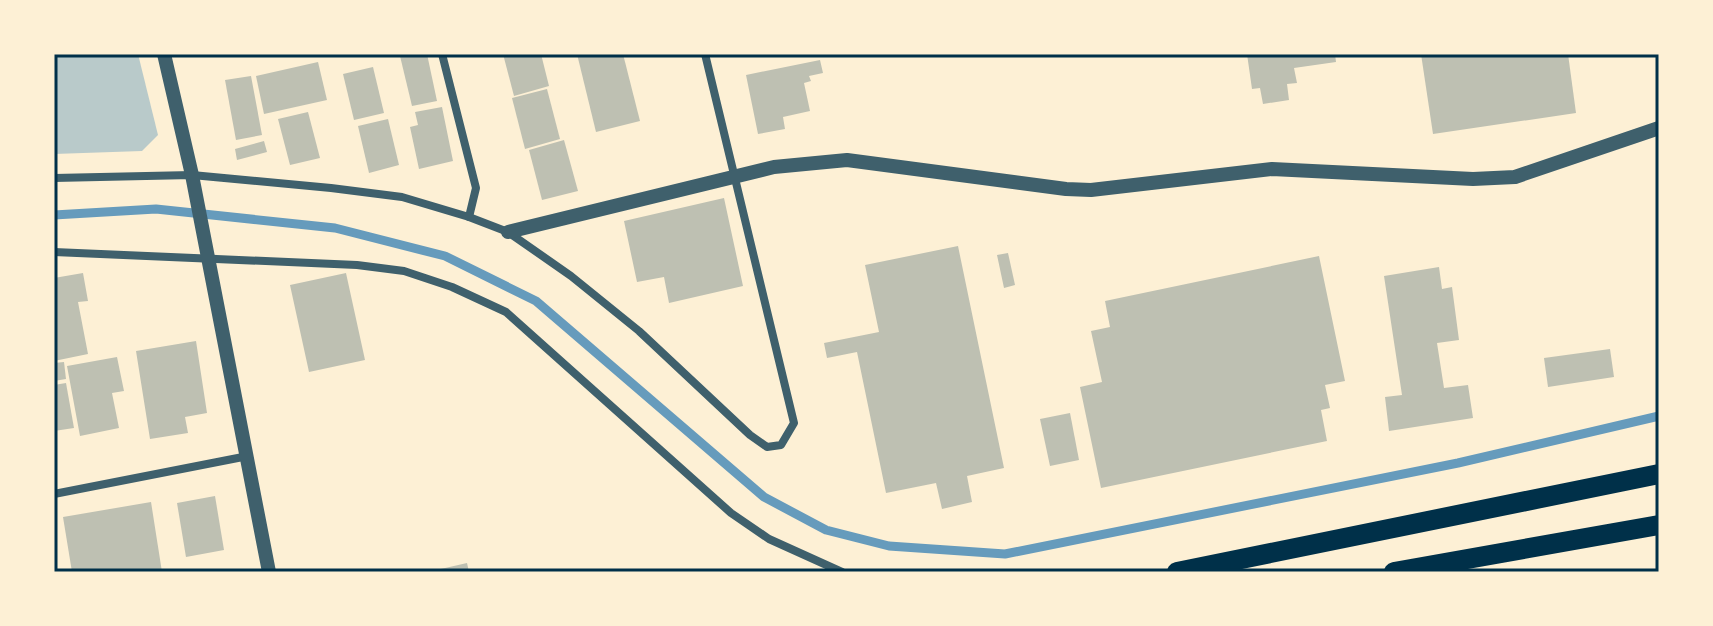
<svg xmlns="http://www.w3.org/2000/svg" width="1713" height="626" font-family="'Source Sans 3',sans-serif">
<rect width="100%" height="100%" fill="#fdf0d5"/>
<polygon fill="#b9caca" points="54,54 138,54 158,135 142,151 54,154"/>
<g fill="none" stroke-linecap="round" stroke-linejoin="round">
<polyline stroke="#669bbc" stroke-width="9" points="54,215 156,209 335,228 445,256 536,301 764,497 826,530 889,546 1005,554 1458,463 1659,416"/>
</g>
<g fill="#bec0b2">
<polygon points="427,54 437,101 412,106 400,56"/>
<polygon points="503,54 541,54 549,86 514,96"/>
<polygon points="577,54 623,54 640,121 596,132"/>
<polygon points="1247,54 1335,54 1336,62 1294,68 1297,83 1287,84 1289,100 1263,104 1260,88 1252,89"/>
<polygon points="1421,54 1568,54 1576,113 1433,134"/>
<polygon points="820,60 823,73 809,76 811,81 804,83 810,111 783,117 785,129 758,134 746,75"/>
<polygon points="318,62 327,100 264,114 256,76"/>
<polygon points="373,67 384,113 354,120 343,74"/>
<polygon points="251,76 262,135 236,140 225,80"/>
<polygon points="547,89 560,139 525,149 512,98"/>
<polygon points="442,107 453,161 419,169 410,127 418,125 415,112"/>
<polygon points="308,112 320,158 290,165 278,119"/>
<polygon points="388,119 399,165 369,173 358,126"/>
<polygon points="564,140 578,191 542,200 529,150"/>
<polygon points="264,141 267,152 237,160 235,149"/>
<polygon points="724,198 743,286 669,303 664,277 637,282 624,221"/>
<polygon points="958,246 1004,468 967,476 972,502 942,509 936,483 886,493 857,352 827,358 824,343 879,332 865,265"/>
<polygon points="1008,253 1015,285 1004,288 997,255"/>
<polygon points="1319,256 1345,381 1325,385 1330,408 1321,410 1327,441 1101,488 1080,387 1102,382 1091,331 1110,327 1105,301"/>
<polygon points="1439,267 1442,289 1452,287 1459,340 1437,343 1444,388 1468,385 1473,418 1389,431 1385,397 1402,395 1384,276"/>
<polygon points="83,273 88,301 78,302 88,354 54,361 54,278"/>
<polygon points="346,273 365,360 309,372 290,285"/>
<polygon points="196,341 207,413 185,417 188,433 150,439 136,351"/>
<polygon points="1610,349 1614,377 1548,387 1544,358"/>
<polygon points="117,357 124,391 112,393 119,428 80,436 67,366"/>
<polygon points="64,362 66,379 54,381 54,363"/>
<polygon points="66,383 74,428 54,431 54,385"/>
<polygon points="1070,413 1079,460 1050,466 1040,419"/>
<polygon points="215,496 224,550 186,557 177,503"/>
<polygon points="151,502 162,572 72,572 63,517"/>
<polygon points="467,563 469,572 432,572 432,571"/>
</g>
<g fill="none" stroke-linecap="round" stroke-linejoin="round">
<g stroke="#3f606c" stroke-width="8">
<polyline points="442,54 476,188 469,217"/>
<polyline points="54,178 192,175 331,188 402,197 469,217 508,232 571,276 639,331 750,435 767,447 781,445 794,423 705,54"/>
<polyline points="54,252 357,265 404,271 452,287 506,312 731,513 769,539 842,572"/>
<polyline points="54,494 248,456"/>
</g>
<g stroke="#3f606c" stroke-width="14">
<polyline points="164,54 192,175 269,572"/>
<polyline points="508,232 774,167 847,160 1066,189 1091,190 1272,169 1473,179 1515,177 1659,128"/>
</g>
<g stroke="#003049" stroke-width="20">
<polyline points="1177,572 1659,474"/>
<polyline points="1394,572 1659,525"/>
</g>
</g>
<rect width="1713" height="626" fill="none" stroke="#fdf0d5" stroke-width="112"/>
<rect x="56" y="56" width="1601" height="514" fill="none" stroke="#003049" stroke-width="3"/>
</svg>
